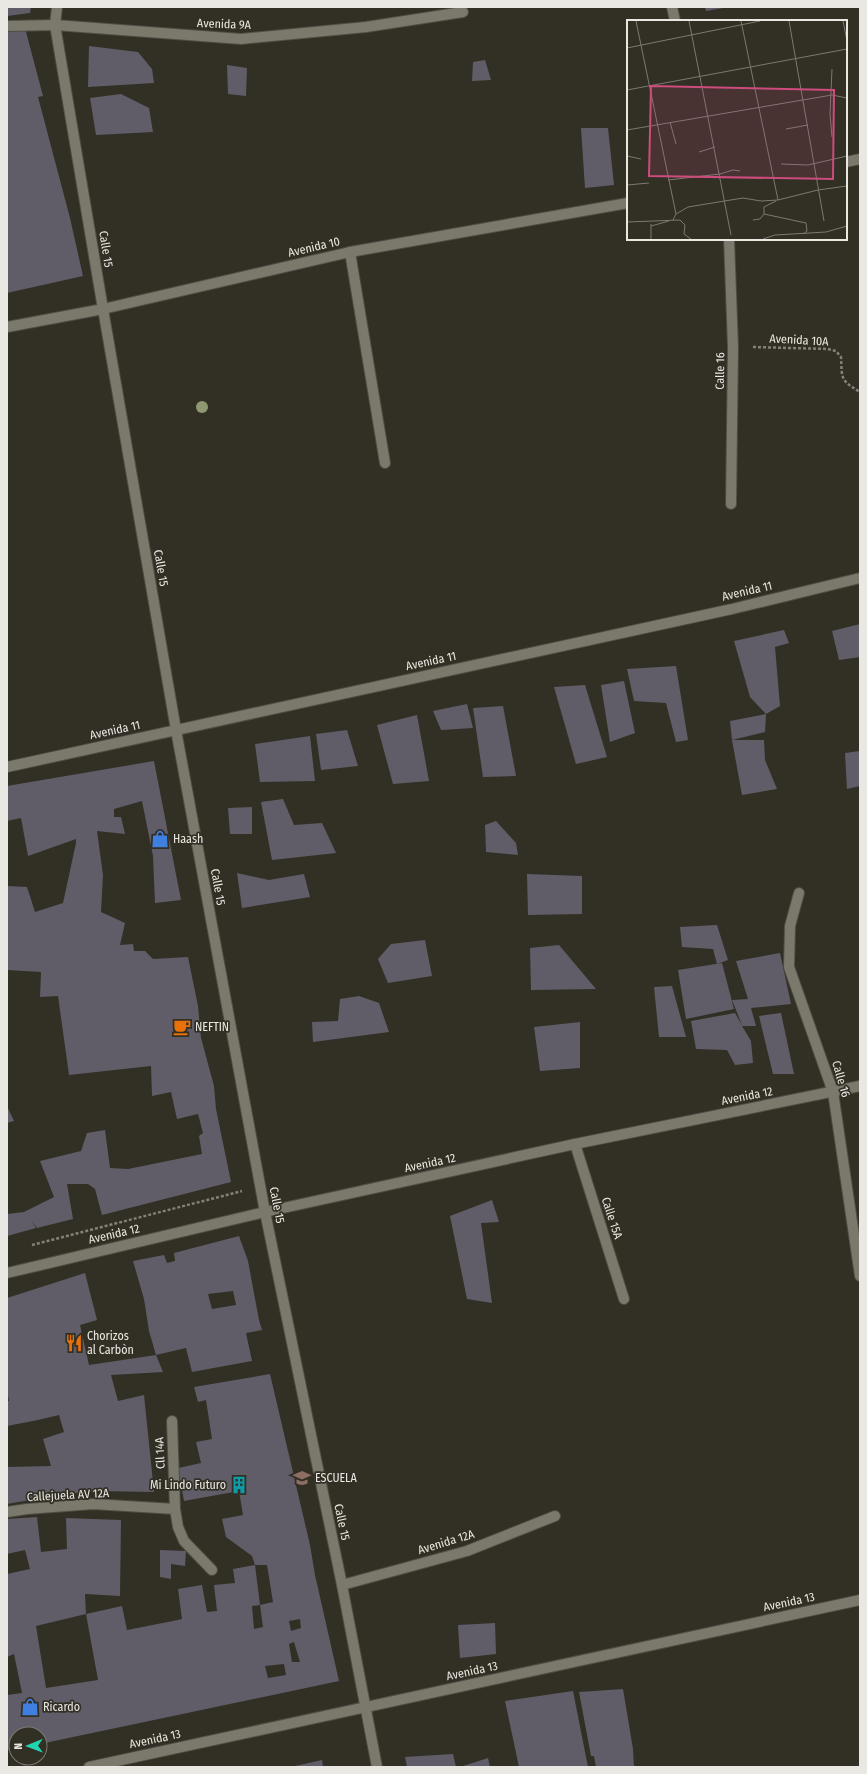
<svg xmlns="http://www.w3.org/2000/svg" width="867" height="1774" font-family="'Fira Sans Condensed',sans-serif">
<rect width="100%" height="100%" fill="#322f25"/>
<g fill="#605d68" fill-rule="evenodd">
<polygon points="7,7 31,7 30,13 7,16"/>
<polygon points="705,7 723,7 723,8 706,11"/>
<polygon points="25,28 43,96 38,97 70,218 83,276 7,293 7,32"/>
<polygon points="89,46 138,52 152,69 154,83 88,87"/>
<polygon points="485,60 491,80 472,81 473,62"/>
<polygon points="227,65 247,68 246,96 228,94"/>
<polygon points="121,94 149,108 153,132 96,135 90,98"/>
<polygon points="581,128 608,128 614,185 585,188"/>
<polygon points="860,624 860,657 839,660 832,631"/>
<polygon points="784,630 789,643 775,647 780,706 766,714 750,697 734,641"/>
<polygon points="676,666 688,740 676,742 666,703 634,701 627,669"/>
<polygon points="624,681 635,733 610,742 601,685"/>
<polygon points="585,685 607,757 576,764 554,687"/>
<polygon points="467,704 473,728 441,730 433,711"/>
<polygon points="503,706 516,776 483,777 473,708"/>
<polygon points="766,714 765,732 732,740 730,721"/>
<polygon points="417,715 429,781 393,784 377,725"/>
<polygon points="347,730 358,766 321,770 316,734"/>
<polygon points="310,736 315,781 260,782 255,744"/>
<polygon points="732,740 764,740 765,760 777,789 742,795"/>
<polygon points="860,751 860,786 847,789 845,753"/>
<polygon points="154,761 181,900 155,903 153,856 142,801 114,809 114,817 121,817 125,834 97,831 103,875 101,912 125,923 120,945 133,944 134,951 145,951 153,959 188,957 198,1006 201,1038 214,1086 216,1109 231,1182 102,1215 95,1189 88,1184 67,1184 73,1219 37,1228 32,1221 36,1228 7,1236 7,1214 24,1212 54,1197 40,1161 81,1151 87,1133 105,1130 110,1168 128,1169 202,1154 199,1136 203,1133 198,1114 177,1119 171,1092 152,1096 151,1066 69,1075 58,996 40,997 41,972 7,970 7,886 27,887 35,912 63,903 76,843 76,839 28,856 21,818 7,821 7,786"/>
<polygon points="283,799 294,825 322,823 336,853 272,860 261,802"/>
<polygon points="252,807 252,834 230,834 228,808"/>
<polygon points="496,821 516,843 518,855 486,852 485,825"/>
<polygon points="237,873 269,880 304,874 310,897 242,908"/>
<polygon points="527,874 582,876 582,914 528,915"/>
<polygon points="717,925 728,960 717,964 713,949 682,947 680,927"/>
<polygon points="425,940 432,976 388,983 378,959 391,944"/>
<polygon points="559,945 596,989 531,990 530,948"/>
<polygon points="780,953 791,1004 751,1008 756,1026 742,1026 751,1041 753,1063 735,1065 727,1050 696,1049 691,1021 735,1013 742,1025 732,1000 748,999 736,961"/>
<polygon points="722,963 734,1009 686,1019 678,970"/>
<polygon points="672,986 686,1037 659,1037 654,987"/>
<polygon points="359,996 379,1003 389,1032 313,1042 312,1022 338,1021 340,999"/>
<polygon points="781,1013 794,1074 773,1074 759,1016"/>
<polygon points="580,1022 580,1068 540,1071 534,1027"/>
<polygon points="7,1106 14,1121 7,1123"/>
<polygon points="492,1200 499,1222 481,1223 492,1303 467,1299 450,1216"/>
<path d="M239,1236L248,1261L259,1320L262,1330L246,1333L252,1361L192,1372L186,1348L156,1355L149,1331L144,1299L133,1261L164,1255L167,1263L175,1261L174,1253ZM233,1291L236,1305L212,1309L208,1294Z"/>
<polygon points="85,1273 97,1320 80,1325 89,1365 156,1355 163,1372 111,1375 118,1401 144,1395 154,1492 98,1491 58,1495 7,1504 7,1467 51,1466 43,1439 64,1432 59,1415 38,1420 7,1426 7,1401 9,1401 7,1390 7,1298"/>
<path d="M270,1374L310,1545L315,1575L339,1681L40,1744V1734H16V1748L7,1750V1695L22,1693L14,1654L7,1657V1574L30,1569L25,1550L7,1554V1519L37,1517L41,1552L67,1549L66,1518L121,1520L120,1596L85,1594L86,1614L36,1626L46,1688L98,1680L86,1614L122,1606L127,1630L173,1621L182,1619L178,1589L202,1585L207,1612L217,1611L214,1585L235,1583L233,1569L255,1565L260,1605L252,1606L254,1629L263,1627L260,1605L273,1602L267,1565H255L252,1556L226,1537L222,1519L243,1515L239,1491L184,1501L180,1479L174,1469L201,1463L196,1442L212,1439L206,1400L198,1402L194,1387ZM300,1619L301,1628L291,1631L289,1621ZM294,1642L300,1662H292L289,1644ZM284,1664L286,1675L268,1678L265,1666Z"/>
<polygon points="160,1550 186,1551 185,1566 171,1564 171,1579 160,1577"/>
<polygon points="495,1623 496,1654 460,1658 458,1625"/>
<polygon points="623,1689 633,1749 634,1767 596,1767 594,1756 591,1756 579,1692"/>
<polygon points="573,1691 588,1767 519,1767 505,1701"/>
<polygon points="453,1754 456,1767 407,1767 405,1757"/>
<polygon points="488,1758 490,1767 460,1767"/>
<polygon points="322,1760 323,1767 295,1767 295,1766"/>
</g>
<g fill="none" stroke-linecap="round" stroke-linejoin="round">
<g stroke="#504d45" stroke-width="12">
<g id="lane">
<polyline points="172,1421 175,1509"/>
<polyline points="7,1512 27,1509 93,1504 175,1509 178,1527 184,1541 212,1570"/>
</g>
</g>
<g stroke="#504d45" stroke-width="12">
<g id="street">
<polyline points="57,7 55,25 103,309 176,730 265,1212 342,1585 377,1767"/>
<polyline points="672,7 675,21"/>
<polyline points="7,26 55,25 241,39 366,27 463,12"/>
<polyline points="846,162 860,159"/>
<polyline points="729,239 733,347 731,504"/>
<polyline points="350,252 385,463"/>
<polyline points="7,327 103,309 350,252 628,203"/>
<polyline points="7,767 732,609 860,578"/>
<polyline points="799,893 790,926 789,967 833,1092 860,1276"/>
<polyline points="575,1144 624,1299"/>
<polyline points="7,1273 265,1212 575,1144 860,1086"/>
<polyline points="342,1585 467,1551 555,1516"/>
<polyline points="89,1767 860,1600"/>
</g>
</g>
<g stroke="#838078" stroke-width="2.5" stroke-dasharray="3 2" stroke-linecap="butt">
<path d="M753,347L828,349L836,351L841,357C842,379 840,380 860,392"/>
<polyline points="32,1245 242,1191"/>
</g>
<use href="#lane" stroke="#7b786c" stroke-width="10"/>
<use href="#street" stroke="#7b786c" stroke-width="10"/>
</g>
<circle fill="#8f9871" cx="202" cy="407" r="6"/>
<defs>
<g id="shop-bare" transform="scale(1.38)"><path d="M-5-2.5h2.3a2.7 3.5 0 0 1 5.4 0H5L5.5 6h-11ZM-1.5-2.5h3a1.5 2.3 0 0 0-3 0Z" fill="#3f7fe0" stroke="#322f25" stroke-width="2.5" paint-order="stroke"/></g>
<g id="cafe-bare" transform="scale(1.38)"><path d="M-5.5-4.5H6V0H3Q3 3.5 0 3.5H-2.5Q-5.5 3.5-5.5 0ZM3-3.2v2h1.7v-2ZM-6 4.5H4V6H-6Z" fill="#e8710a" stroke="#322f25" stroke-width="2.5" paint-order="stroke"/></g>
<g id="restaurant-bare" transform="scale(1.38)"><path d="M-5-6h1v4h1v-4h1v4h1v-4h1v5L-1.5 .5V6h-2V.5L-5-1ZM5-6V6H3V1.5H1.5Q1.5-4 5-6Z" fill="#e8710a" stroke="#322f25" stroke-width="2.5" paint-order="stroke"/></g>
<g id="school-bare" transform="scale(1.38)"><path d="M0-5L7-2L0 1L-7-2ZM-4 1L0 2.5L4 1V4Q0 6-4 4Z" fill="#8d6e63" stroke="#322f25" stroke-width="2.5" paint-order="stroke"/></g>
<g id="building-bare" transform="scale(1.38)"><path d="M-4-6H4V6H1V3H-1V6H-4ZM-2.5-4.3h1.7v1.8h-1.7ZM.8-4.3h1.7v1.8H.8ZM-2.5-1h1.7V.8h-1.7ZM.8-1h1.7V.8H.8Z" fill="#0f9aa8" stroke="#322f25" stroke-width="2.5" paint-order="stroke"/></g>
</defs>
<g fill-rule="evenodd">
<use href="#shop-bare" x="160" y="839"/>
<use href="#cafe-bare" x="182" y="1027"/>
<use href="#restaurant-bare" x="74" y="1343"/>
<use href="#school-bare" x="302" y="1478"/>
<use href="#building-bare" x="239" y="1485"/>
<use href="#shop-bare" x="30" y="1707"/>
</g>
<g text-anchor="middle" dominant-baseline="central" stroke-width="3.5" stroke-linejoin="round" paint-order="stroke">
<g font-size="12" fill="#eae8e2" stroke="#322f25">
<text transform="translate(224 24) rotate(2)">Avenida 9A</text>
<text transform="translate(314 247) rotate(-13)">Avenida 10</text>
<text transform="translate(106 249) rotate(81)">Calle 15</text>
<text transform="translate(799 340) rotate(3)">Avenida 10A</text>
<text transform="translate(720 371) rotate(-89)">Calle 16</text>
<text transform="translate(161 568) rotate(80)">Calle 15</text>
<text transform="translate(747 591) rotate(-13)">Avenida 11</text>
<text transform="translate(431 661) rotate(-12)">Avenida 11</text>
<text transform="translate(115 730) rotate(-12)">Avenida 11</text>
<text transform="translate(218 887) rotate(80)">Calle 15</text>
<text transform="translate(841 1079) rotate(74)">Calle 16</text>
<text transform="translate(747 1096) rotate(-11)">Avenida 12</text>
<text transform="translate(430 1163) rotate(-12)">Avenida 12</text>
<text transform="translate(277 1205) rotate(79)">Calle 15</text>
<text transform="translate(612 1218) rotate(72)">Calle 15A</text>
<text transform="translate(114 1234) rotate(-13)">Avenida 12</text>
<text transform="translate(160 1453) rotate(-93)">Cll 14A</text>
<text transform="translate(68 1495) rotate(-3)">Callejuela AV 12A</text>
<text transform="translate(342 1522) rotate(78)">Calle 15</text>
<text transform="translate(446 1542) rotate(-17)">Avenida 12A</text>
<text transform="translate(789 1602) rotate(-12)">Avenida 13</text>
<text transform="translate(472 1671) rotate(-12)">Avenida 13</text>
<text transform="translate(155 1739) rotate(-12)">Avenida 13</text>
</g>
<g font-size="12" fill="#eae8e2" stroke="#322f25" text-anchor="start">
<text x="173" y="839">Haash</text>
<text x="195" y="1027">NEFTIN</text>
<text x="87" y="1336">Chorizos<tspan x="87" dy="14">al Carbòn</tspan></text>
<text x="315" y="1478">ESCUELA</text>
<text x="226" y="1485" text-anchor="end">Mi Lindo Futuro</text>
<text x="43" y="1707">Ricardo</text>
</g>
</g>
<g transform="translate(627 20)">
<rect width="220" height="220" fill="#322f25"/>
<path fill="none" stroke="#7c7971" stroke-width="1" d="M9,1L49,194M62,1L104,215M114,1L151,180M162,1L197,201M216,1L220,21M0,28L133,1M205,49L203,94L205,117M0,70L220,29M43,102L49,124M159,109L181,105M0,110L205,75L220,78M72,132L88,127M0,136L14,139M154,144L181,145L220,136M41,160L93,154L106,150L113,151M0,165L22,163M137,194L179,203L180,211L176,214M137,194V187L149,181M46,200L49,194L61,187L116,178L134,181L151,180L191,170L220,166M126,200L133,199L137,194M0,202L53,200L58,205L57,214L64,219M24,204V219M24,206L42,201M136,219L148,215L199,212L220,206"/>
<path fill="#cc4c7d" fill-opacity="0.15" stroke="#cc4c7d" stroke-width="2" d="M24,66L207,70L206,159L22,156Z"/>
<rect width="220" height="220" fill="none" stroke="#eae8e2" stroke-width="2"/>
</g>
<rect width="867" height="1774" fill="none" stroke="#eae8e2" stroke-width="16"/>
<g transform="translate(28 1746) rotate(269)"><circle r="19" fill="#322f25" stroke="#7c7971"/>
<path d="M0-3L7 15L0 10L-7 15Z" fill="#21d5b0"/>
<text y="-6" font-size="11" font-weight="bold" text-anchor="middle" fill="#eae8e2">N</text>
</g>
</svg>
